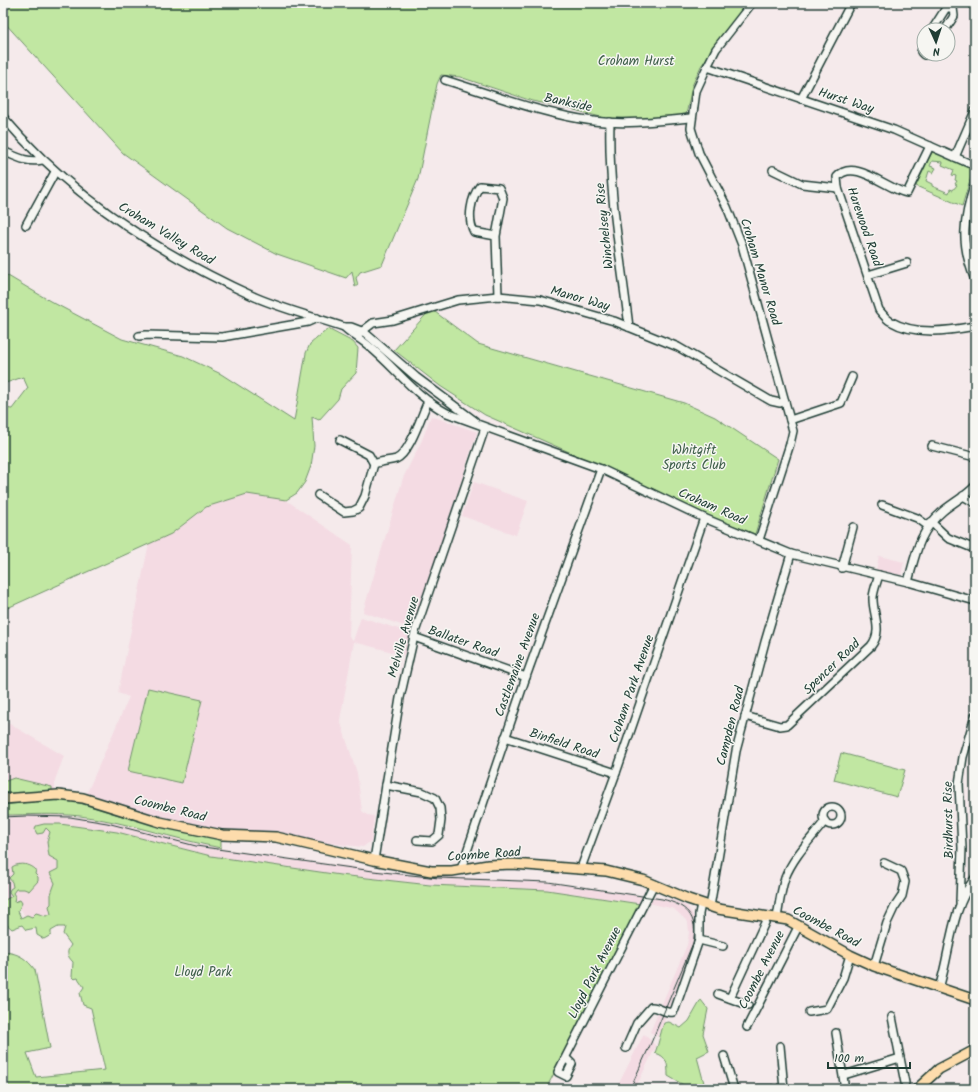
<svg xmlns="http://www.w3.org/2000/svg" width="978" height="1092" font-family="Kalam,sans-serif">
<rect width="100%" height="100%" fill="#f5eaeb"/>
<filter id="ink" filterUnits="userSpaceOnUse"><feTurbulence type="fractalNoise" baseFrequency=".025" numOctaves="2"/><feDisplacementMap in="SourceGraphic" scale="8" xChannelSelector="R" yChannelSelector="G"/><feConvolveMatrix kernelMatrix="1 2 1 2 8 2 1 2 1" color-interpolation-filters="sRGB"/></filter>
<g filter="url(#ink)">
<g fill="#f4dbe3">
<polygon points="970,215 975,217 975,264 970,242"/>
<polygon points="431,416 477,432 413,629 363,612 403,478 422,440"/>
<polygon points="474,482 528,501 516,535 462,516"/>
<polygon points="247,494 286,500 352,545 349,637 353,641 361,617 411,633 404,655 354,642 340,720 357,773 362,811 367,815 374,816 371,841 363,847 328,843 277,832 219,830 160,819 86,795 129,697 118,693 149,543 171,534 206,507"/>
<polygon points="879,556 904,562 901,575 876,570"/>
<polygon points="3,720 64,756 55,780 55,791 3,796"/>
<polygon points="56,814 107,821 206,846 278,857 424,876 545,881 673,900 687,906 695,918 697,929 696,941 658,1037 650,1032 687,945 689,933 688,922 674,909 649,903 640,904 571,893 430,885 340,875 211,856 117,832 60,824 57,883 52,925 31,927 15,899 3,903 3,815"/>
<polygon points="644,1034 656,1046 635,1089 616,1089"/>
</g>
<g fill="#c1e7a2" stroke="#70926b" fill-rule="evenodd">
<polygon points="3,3 747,3 701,66 692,86 686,115 643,119 608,119 563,107 532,101 460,77 441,75 437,84 418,179 382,265 360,272 356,278 358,285 355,287 352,271 346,278 277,254 227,228 123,153 3,21"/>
<path d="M932,152L973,170L962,206L916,186ZM932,161L943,162L942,165L954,170L952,175L956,176L955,180L957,181L955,184L957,185L953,190L950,189L949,193L932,186V184L926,181L929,171L933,173L936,168L930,166Z"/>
<polygon points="3,273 50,301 122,339 183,356 221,374 294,421 306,353 310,344 328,329 353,342 358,348 356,373 341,389 338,399 319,420 312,417 314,446 311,466 305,482 297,493 286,500 247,494 206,507 171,534 3,610 3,408 12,409 28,388 23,377 3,384"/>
<polygon points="431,309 478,344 684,403 715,417 778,459 755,534 701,513 651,488 485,415 440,386 394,350"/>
<polygon points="148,688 202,700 182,783 128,771"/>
<polygon points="841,753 905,770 897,797 834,780"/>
<polygon points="14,778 52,787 52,791 3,796 3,782"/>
<path d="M49,800L73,801L132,819L221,839V848C173,839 127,822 80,816C54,813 29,815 3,815V805Z"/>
<path d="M44,824H60L117,832L211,856L340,875L430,885L547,890L640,904L546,1089H3V950L4,952C19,953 27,959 35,970L50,1048L27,1053L36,1077L105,1070L91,1008L83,1005L80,993L84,987L78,978L74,979L72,977L73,962C67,956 66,952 71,945L63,934L65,927H58L51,931V935L44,939L37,935L36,928L26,930L22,925L12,929L5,923L3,926V901L12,896L9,892L10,889L13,887L12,882L9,878L13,874L12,867C19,862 31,864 36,870L35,874L38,877V881L29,891L24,889H16L13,893L15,896L14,902L20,900L22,903L18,911L21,918L27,915L32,917L36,913L46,916L51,914L49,906L51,904V894L55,883L50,873L58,869V861L49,856L47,842L50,832L46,828L43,833L37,834L35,830L36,826Z"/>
<path d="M701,1000L708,1009L703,1034L709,1051L697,1057L704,1083L687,1087L668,1076C668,1064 667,1056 655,1053C659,1043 660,1034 664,1023L669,1022L681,1028L689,1021Z"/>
</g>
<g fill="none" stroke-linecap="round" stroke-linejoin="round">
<g stroke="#1f3d34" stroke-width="10">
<g id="minor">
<polyline points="752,3 716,49 707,67 696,91 691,128 699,153 727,207 742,245 793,431 790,444 759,540"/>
<polyline points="932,30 946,8 953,8 954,16 945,30"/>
<polyline points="924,43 921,52 924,55 930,54"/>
<polyline points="707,67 894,130 975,166"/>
<path d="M445,80C494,95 542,114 593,121C625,125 659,121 691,118"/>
<polyline points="801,99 851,3"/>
<path d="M3,117C70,196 160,254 255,297C283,309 314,317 344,327H351L364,332L416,377L475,421"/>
<path d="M610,122C608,190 621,259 629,327"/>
<path d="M930,146L907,193C888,190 854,157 837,177L838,188L879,310C882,313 886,319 890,321C915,336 948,331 975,326"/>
<path d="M3,151C17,157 27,163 42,160"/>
<polyline points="955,157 975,111"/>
<polyline points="773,170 802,184 838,188"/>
<path d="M975,183C963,220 960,243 975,280"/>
<polyline points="26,225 55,172"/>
<path d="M496,236L503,198L499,188L480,186C471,197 467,219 474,232L496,236L498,296"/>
<polyline points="868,275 907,263"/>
<path d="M344,327C351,334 361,339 369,346C396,368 415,396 447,413L601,469L704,518L791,554L908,582L975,601"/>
<polyline points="360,333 373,323 393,320 458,300 498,296 540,300 614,321 678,347 771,401 780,403 785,401"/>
<polyline points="139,336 146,335 222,337 308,322 317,318"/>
<polyline points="790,420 841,403 852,377"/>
<polyline points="340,440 369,455 374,464"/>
<polyline points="932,446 975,457"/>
<path d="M318,495L344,512L353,511L359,508L365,496L374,464C381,461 389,461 396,459C410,453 421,416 428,401"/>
<polyline points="963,496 975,503"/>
<polyline points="882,505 917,518 928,526"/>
<polyline points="931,522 948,538 975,549"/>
<polyline points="842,568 853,527"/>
<path d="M908,582C916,553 919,531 943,511C954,502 966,496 975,486"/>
<polyline points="414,637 526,677"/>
<path d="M745,716L780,726L787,725L871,646C884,630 872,614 873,597C874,589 877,582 879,575"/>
<polyline points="505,737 616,773"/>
<polyline points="386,785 422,792 435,798 440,808 441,820 439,835 432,841 417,840"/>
<circle cx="832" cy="816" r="9"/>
<polyline points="374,860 400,698 415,632 485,428"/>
<polyline points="581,868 616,773 704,518"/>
<polyline points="461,869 526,677 601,469"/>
<polyline points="960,902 962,848 959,784 963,757 975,716"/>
<polyline points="710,907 736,751 765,642 791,554"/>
<path d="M777,918C779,905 781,890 785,878C793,857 811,839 825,821"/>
<polyline points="699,940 723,946"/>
<polyline points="874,966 887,923 894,908 902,896 905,882 901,871 884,863"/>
<path d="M939,988C951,951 950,910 975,878"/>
<polyline points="718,994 748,1005"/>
<polyline points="730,998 768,916"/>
<polyline points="809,1012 827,1009 843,978 850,955"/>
<polyline points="892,1017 905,1083"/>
<polyline points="747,1027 799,925"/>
<polyline points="836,1033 845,1089"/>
<polyline points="780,1046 784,1089"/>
<path d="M626,1048L637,1023L651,1007C659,1006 664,1014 673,1012L675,1009L699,940V914L701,904"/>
<polyline points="724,1056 734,1089"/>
<polyline points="566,1058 572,1064 566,1076 558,1072 654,884"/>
<polyline points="844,1075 900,1058"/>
<polyline points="759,1089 772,1089"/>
</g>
</g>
<g stroke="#1f3d34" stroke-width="12">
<g id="major">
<polyline points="973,3 975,5"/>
<polyline points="3,799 58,795 83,798 160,822 222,835 276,837 374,860 431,871 452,871 488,865 513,864 606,871 643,880 688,899 718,909 788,920 850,955 874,966 975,1000"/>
<polyline points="917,1089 939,1069 975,1050"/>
</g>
</g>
<use href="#minor" stroke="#f6f6f2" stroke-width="7"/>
<use href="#major" stroke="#fddcac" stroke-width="9"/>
<path stroke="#1f3d34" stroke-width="1" d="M3,817L26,816L70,817L107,823L196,846L373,871L439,878L548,882L662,899C686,905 699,916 693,943L651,1043L630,1089"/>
</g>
</g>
<g text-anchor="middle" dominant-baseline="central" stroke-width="3" stroke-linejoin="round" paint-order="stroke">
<g font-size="13" fill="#3f5f4a" stroke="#f6f6f2">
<text x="636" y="61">Croham Hurst</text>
<text x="694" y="450">Whitgift<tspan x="694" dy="15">Sports Club</tspan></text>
<text x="203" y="972">Lloyd Park</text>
</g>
<g font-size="13" fill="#1f3d34" stroke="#f6f6f2">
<text transform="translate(846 101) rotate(18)">Hurst Way</text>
<text transform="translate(568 103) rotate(12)">Bankside</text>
<text transform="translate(605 226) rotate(-96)">Winchelsey Rise</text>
<text transform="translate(864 227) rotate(71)">Harewood Road</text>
<text transform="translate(166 234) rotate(31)">Croham Valley Road</text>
<text transform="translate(760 272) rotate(73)">Croham Manor Road</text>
<text transform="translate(580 299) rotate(16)">Manor Way</text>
<text transform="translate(712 507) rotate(24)">Croham Road</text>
<text transform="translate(404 637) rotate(-74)">Melville Avenue</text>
<text transform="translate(463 642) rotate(19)">Ballater Road</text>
<text transform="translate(518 665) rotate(-70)">Castlemaine Avenue</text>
<text transform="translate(832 667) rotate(-44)">Spencer Road</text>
<text transform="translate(632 689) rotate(-71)">Croham Park Avenue</text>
<text transform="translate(731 726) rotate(-76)">Campden Road</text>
<text transform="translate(564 744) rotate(18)">Binfield Road</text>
<text transform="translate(170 809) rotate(14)">Coombe Road</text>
<text transform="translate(949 820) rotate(-91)">Birdhurst Rise</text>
<text transform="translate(484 855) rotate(-4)">Coombe Road</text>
<text transform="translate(826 927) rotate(28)">Coombe Road</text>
<text transform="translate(762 970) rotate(-63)">Coombe Avenue</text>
<text transform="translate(595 973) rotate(-63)">Lloyd Park Avenue</text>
</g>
</g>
<rect width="978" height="1092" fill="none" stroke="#f6f6f2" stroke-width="16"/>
<rect x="8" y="8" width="962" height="1076" fill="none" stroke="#1f3d34" stroke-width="1.5" filter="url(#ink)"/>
<g transform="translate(936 42) rotate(177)"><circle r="19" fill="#f6f6f2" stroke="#a0aca6"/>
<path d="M0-3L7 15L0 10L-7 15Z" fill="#1f3d34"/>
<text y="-6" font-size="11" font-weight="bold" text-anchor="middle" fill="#1f3d34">N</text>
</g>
<path d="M828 1062v6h82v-6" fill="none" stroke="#1f3d34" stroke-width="2"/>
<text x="834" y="1062" font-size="12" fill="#1f3d34" stroke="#f6f6f2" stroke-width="3" paint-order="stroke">100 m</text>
</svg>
